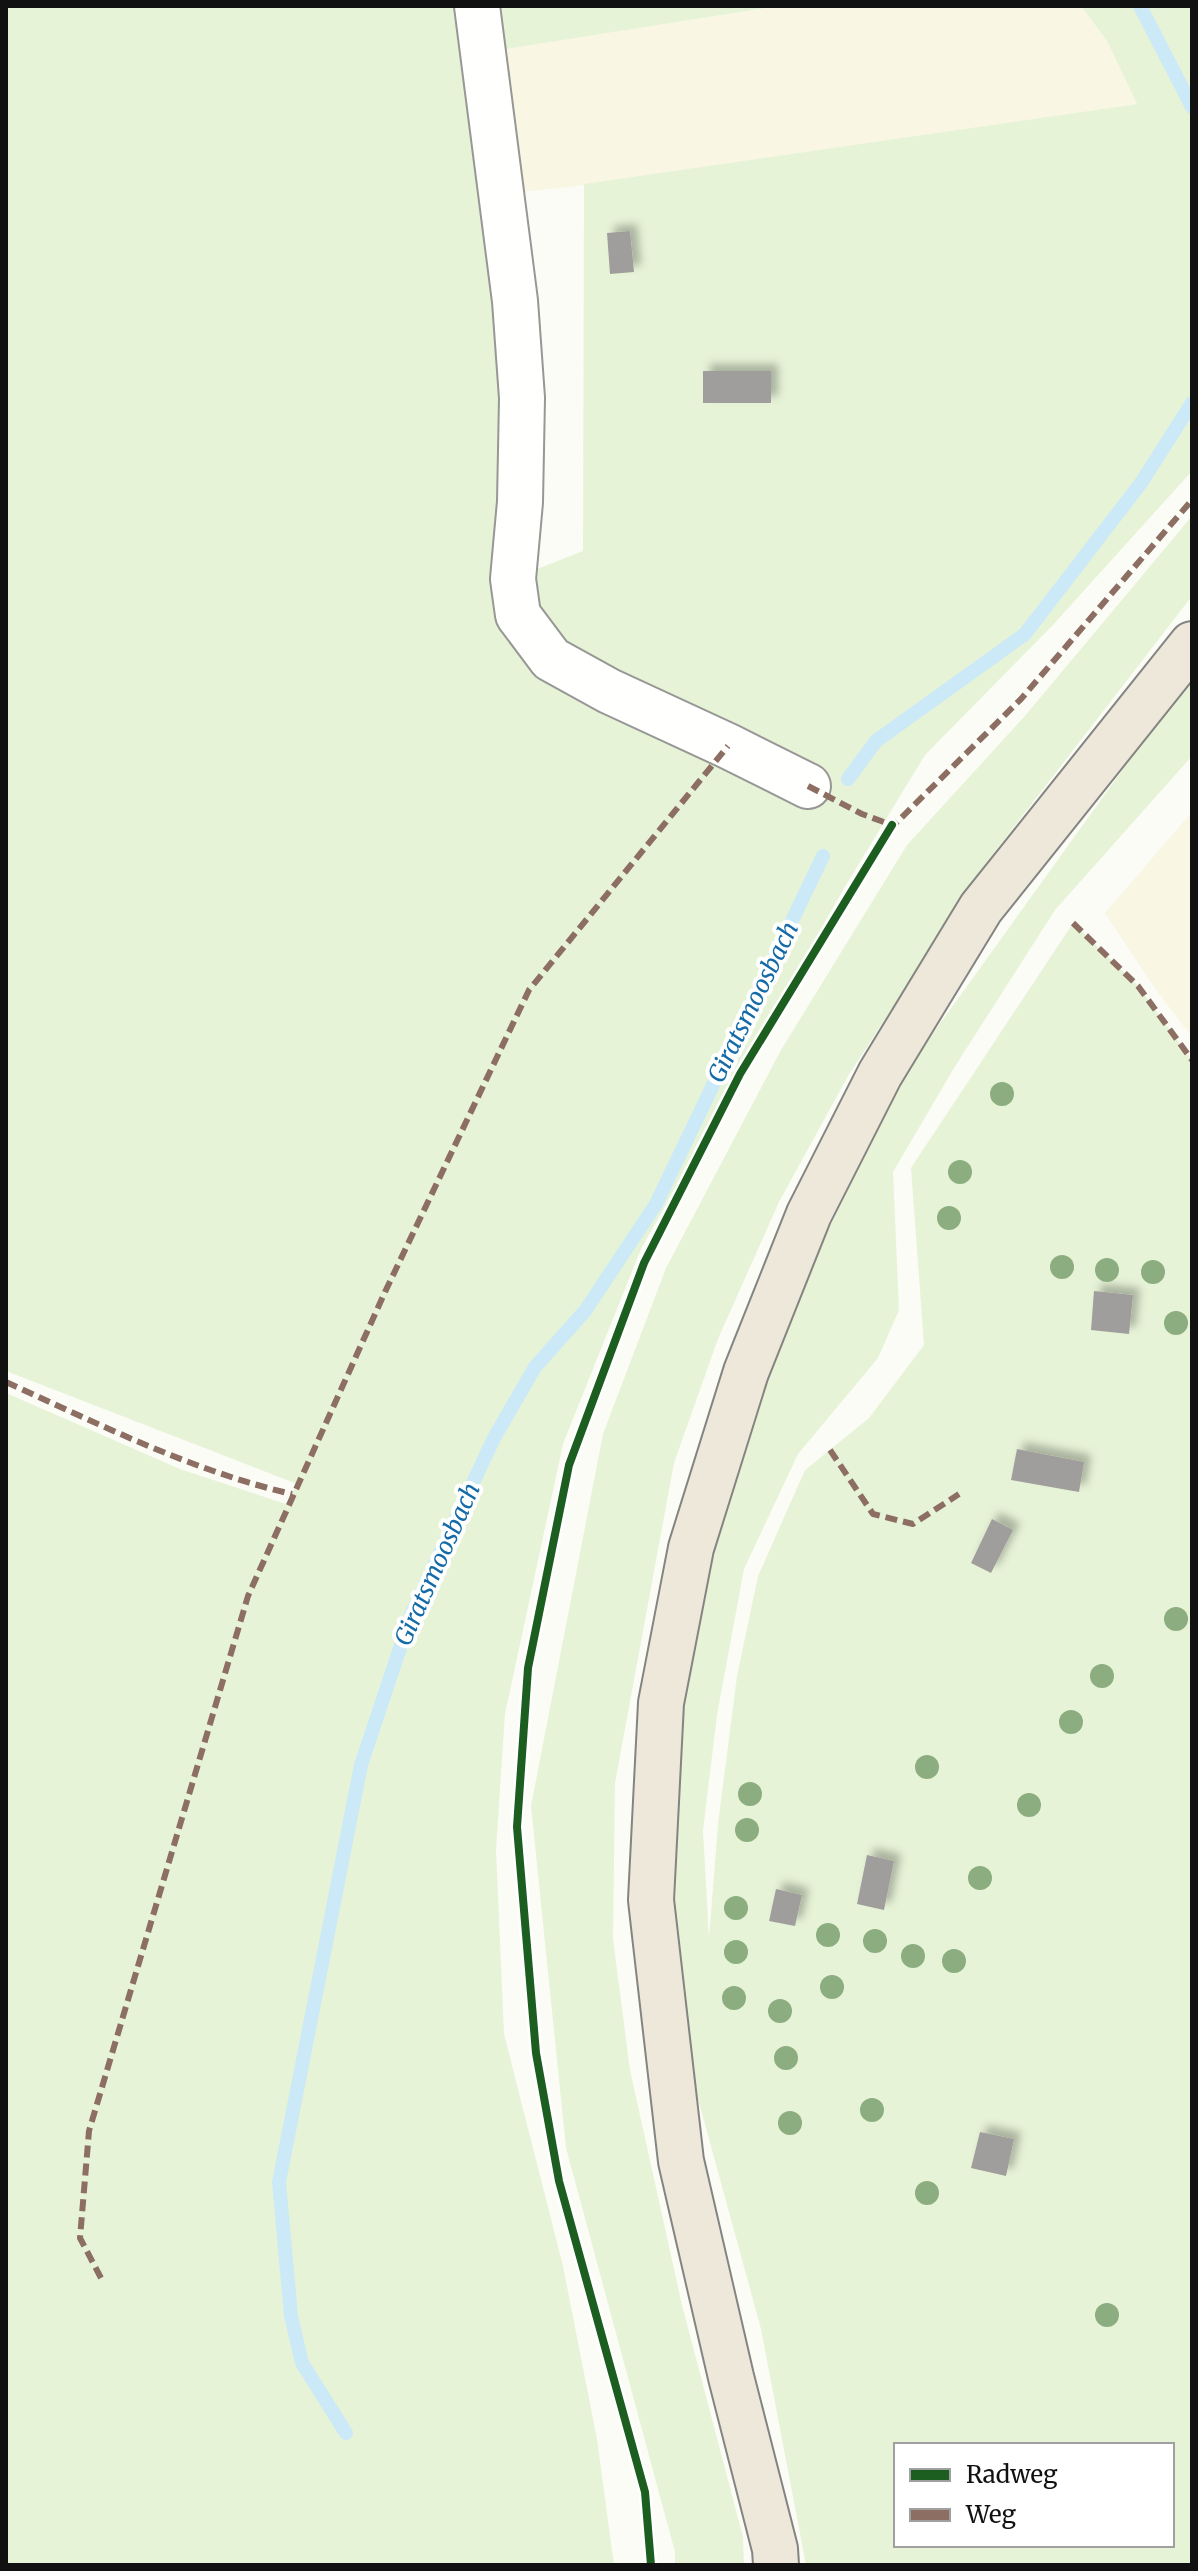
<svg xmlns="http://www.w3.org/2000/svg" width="1198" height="2571" font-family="Merriweather,serif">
<defs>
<filter id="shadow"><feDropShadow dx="7" dy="-7" stdDeviation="4" flood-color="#0004"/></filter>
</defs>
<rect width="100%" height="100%" fill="#fcfcf7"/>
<g fill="#f9f7e3">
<polygon points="779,6 1081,6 1107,41 1137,104 570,187 521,192 494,51"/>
<polygon points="1192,812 1192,1037 1156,990 1105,913"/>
</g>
<g fill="#e7f3d7" fill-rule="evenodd">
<polygon points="6,6 477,6 514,578 583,551 584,184 1137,104 1107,41 1081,6 1192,6 1192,471 1052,626 925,755 843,890 641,1249 563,1444 505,1714 496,1850 504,2034 563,2266 597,2439 614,2565 6,2565 6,1393 180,1469 286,1504 297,1484 6,1371"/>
<polygon points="486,6 779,6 494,51"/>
<polygon points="1192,516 1192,596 990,858 848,1076 779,1202 718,1339 674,1463 615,1783 613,1939 630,2070 682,2305 743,2537 744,2565 675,2565 675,2552 566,2148 531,1806 603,1434 666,1268 781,1050 907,845 1024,717"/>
<path d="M1192,677V756L1055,910L954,1068L893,1172L899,1310L878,1358L798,1454L744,1569L717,1715L703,1831L709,1938L718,1824L737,1676L758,1576L805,1470L869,1418L924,1345L911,1168L1073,923L1138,986L1192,1060V2565H806L761,2329L689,2066L667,1886L674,1700L728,1479L805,1276L911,1064L1172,701ZM896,2445H1172V2545H896Z"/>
</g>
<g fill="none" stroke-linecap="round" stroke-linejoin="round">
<g stroke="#cce9f8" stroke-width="14">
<polyline points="1140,6 1192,107"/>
<polyline points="848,779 876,741 1025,634 1141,483 1192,403"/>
<polyline points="346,2433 302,2363 291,2316 279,2182 361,1765 411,1615 494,1438 535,1367 585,1311 656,1204 823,856"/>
</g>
</g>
<g fill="#a09e9c" filter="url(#shadow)">
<polygon points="630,231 634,272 610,274 607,233"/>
<rect x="703" y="371" width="68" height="32"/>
<polygon points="1094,1291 1133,1295 1129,1334 1091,1330"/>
<polygon points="1017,1449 1084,1462 1079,1492 1011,1480"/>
<polygon points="992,1519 1013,1530 991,1573 971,1563"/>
<polygon points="867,1855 894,1861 884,1910 857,1904"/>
<polygon points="776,1889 802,1895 795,1926 769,1921"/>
<polygon points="980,2132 1014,2139 1006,2176 971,2168"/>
</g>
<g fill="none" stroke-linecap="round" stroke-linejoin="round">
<g stroke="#979795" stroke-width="48">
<polyline id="minor" points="477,6 515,301 522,398 520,502 513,579 518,615 551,659 609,691 728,746 808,786"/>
</g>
<g stroke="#848482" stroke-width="48">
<polyline id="major" points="776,2565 775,2549 731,2377 681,2161 651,1900 661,1703 691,1548 746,1372 809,1214 880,1074 981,908 1192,644"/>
</g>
<use href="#minor" stroke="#fffffe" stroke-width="44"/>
<use href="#major" stroke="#eee8db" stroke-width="44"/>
<g stroke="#8d6e63" stroke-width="6" stroke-dasharray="12 6" stroke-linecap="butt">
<polyline points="808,786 862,814 892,825"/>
<polyline points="889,830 1021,699 1192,500"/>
<polyline points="1073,923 1138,986 1192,1060"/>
<path d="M6,1382C99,1424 192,1471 292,1494"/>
<polyline points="830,1450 873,1514 913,1524 959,1494"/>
<polyline points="101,2278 80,2238 89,2131 248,1596 385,1292 529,990 728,746"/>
</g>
<g stroke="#fff" stroke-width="13">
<polyline id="cycleway" points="651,2565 645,2492 559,2181 536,2053 517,1827 528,1668 569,1465 644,1263 740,1074 892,825"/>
</g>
<use href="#cycleway" stroke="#1b5e20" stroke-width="8"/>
</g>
<g fill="#8bad7f">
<circle cx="1002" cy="1094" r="12"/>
<circle cx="960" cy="1172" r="12"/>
<circle cx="949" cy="1218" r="12"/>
<circle cx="1062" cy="1267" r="12"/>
<circle cx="1107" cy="1270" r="12"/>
<circle cx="1153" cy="1272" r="12"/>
<circle cx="1176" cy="1323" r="12"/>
<circle cx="1176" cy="1619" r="12"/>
<circle cx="1102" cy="1676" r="12"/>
<circle cx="1071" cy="1722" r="12"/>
<circle cx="927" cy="1767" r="12"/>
<circle cx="750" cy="1794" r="12"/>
<circle cx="1029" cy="1805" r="12"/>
<circle cx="747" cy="1830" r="12"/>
<circle cx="980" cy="1878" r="12"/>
<circle cx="736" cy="1908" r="12"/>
<circle cx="828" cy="1935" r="12"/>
<circle cx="875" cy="1941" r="12"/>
<circle cx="736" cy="1952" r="12"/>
<circle cx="913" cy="1956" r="12"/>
<circle cx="954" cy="1961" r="12"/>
<circle cx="832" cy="1987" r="12"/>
<circle cx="734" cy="1998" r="12"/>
<circle cx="780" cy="2011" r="12"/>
<circle cx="786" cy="2058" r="12"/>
<circle cx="872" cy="2110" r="12"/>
<circle cx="790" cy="2123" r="12"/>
<circle cx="927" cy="2193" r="12"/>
<circle cx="1107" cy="2315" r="12"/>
</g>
<g text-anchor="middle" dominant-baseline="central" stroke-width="8" stroke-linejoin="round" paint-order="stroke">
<g font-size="24" font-style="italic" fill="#146ba8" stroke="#fff">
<text transform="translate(753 1002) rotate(-64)">Giratsmoosbach</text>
<text transform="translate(437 1564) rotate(-66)">Giratsmoosbach</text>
</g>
</g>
<rect width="1198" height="2571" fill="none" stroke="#111111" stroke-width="16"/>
<rect x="894" y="2443" width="280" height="104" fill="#ffffff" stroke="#a0a0a0" stroke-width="2"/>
<rect x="910" y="2469" width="40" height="12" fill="#1b5e20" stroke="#a0a0a0" stroke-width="2"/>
<text x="966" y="2483" font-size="24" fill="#111111">Radweg</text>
<rect x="910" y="2509" width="40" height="12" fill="#8d6e63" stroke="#a0a0a0" stroke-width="2"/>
<text x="966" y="2523" font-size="24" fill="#111111">Weg</text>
</svg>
